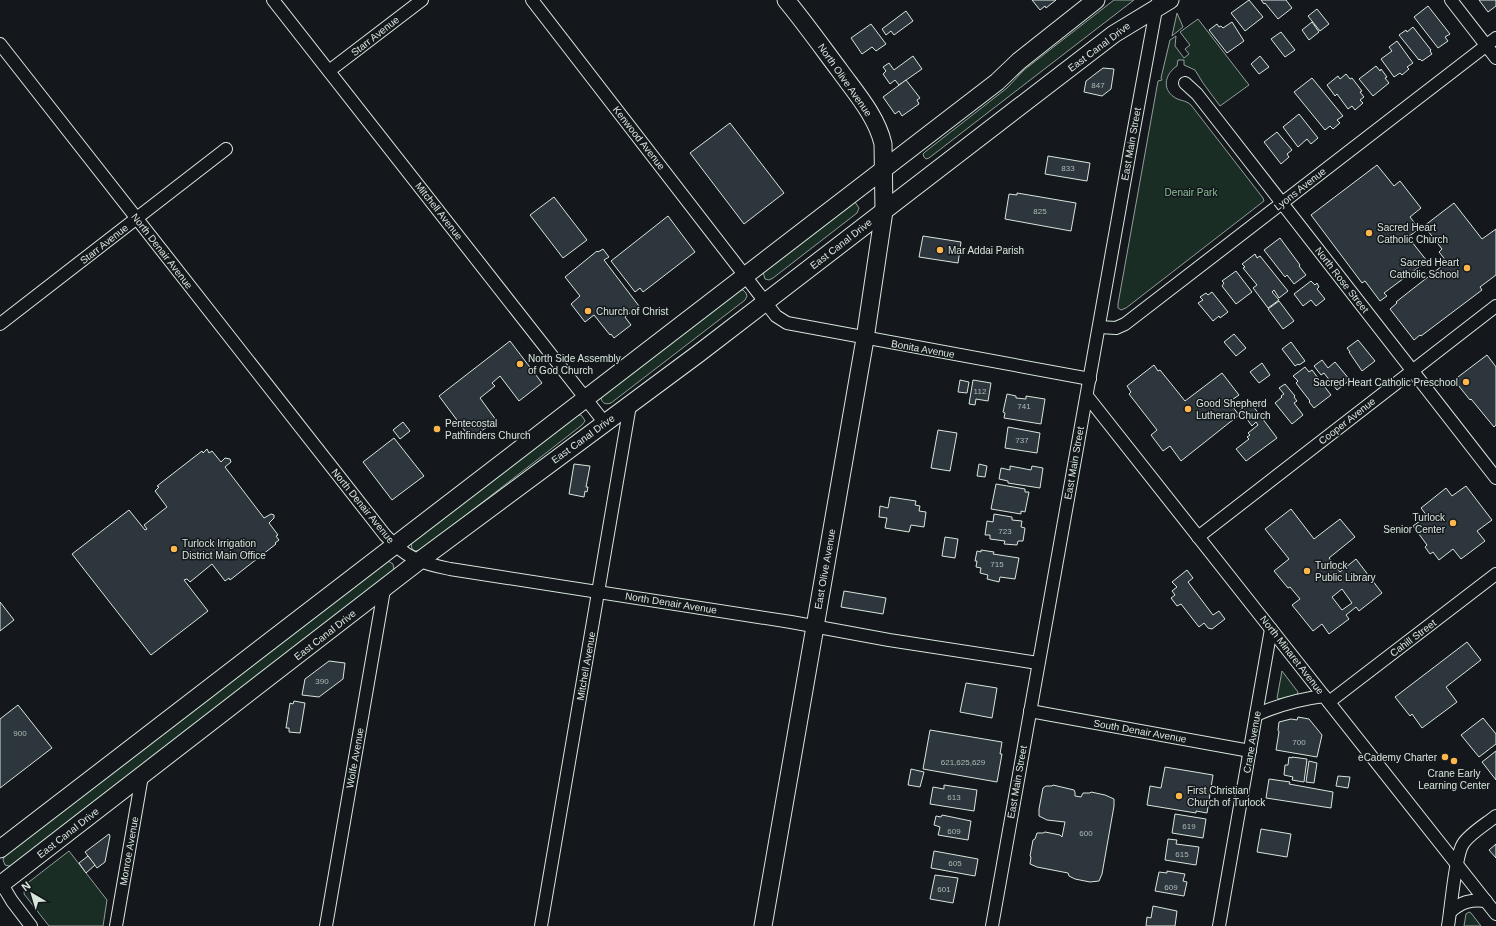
<svg xmlns="http://www.w3.org/2000/svg" width="1496" height="926" font-family="Helvetica,sans-serif">
<rect width="100%" height="100%" fill="#14181c"/>
<g fill="#1a2d24" stroke="#939e99">
<polygon points="1114,0 1134,0 929,158 926,159 924,157 923,154 925,152 1007,88 1024,70"/>
<polygon points="1177,13 1183,27 1172,36"/>
<path d="M1198,19L1249,85L1220,106L1203,83L1195,70L1184,65V60H1178L1177,66C1166,73 1161,88 1174,97C1179,101 1186,100 1191,105L1263,198L1264,201L1126,308L1121,310L1118,308V304L1158,81L1162,80L1161,78L1170,40L1176,36L1175,46L1184,58L1189,54L1185,49L1190,45L1180,32Z"/>
<polygon points="855,202 859,208 857,213 773,278 769,280 765,279 763,272"/>
<path d="M738,290H743L746,293L747,296L745,300L611,403C605,405 601,403 601,396Z"/>
<polygon points="576,415 581,415 584,419 585,421 582,425 421,550 415,551 412,549 411,543"/>
<polygon points="388,561 393,564 394,570 13,865 9,866 5,865 3,860 5,855"/>
<polygon points="1282,671 1298,692 1297,695 1279,699 1277,698"/>
<polygon points="69,851 107,900 103,926 49,926 24,894 25,885"/>
<polygon points="1469,912 1471,913 1481,926 1464,926 1466,914"/>
</g>
<g fill="#2c363c" stroke="#d8e6dc" fill-rule="evenodd">
<polygon points="1032,0 1056,0 1046,8 1045,6 1040,10"/>
<polygon points="1249,0 1263,17 1245,31 1231,13"/>
<polygon points="1261,0 1286,0 1292,8 1278,19 1265,3 1264,4"/>
<polygon points="1479,0 1496,0 1496,6 1488,12"/>
<polygon points="1428,6 1450,34 1445,37 1448,41 1438,48 1414,17"/>
<polygon points="1317,9 1329,24 1320,31 1308,16"/>
<polygon points="906,11 913,21 894,35 891,31 886,35 882,29"/>
<polygon points="1232,22 1244,41 1227,53 1209,30 1217,24 1219,27 1221,26 1223,28"/>
<polygon points="1312,22 1319,32 1309,40 1302,30"/>
<polygon points="871,24 886,44 876,51 872,47 862,54 851,38"/>
<polygon points="1413,27 1431,50 1430,51 1432,54 1422,61 1420,59 1419,60 1399,35 1406,30 1407,32"/>
<polygon points="1281,32 1295,50 1285,57 1271,39"/>
<polygon points="1397,41 1413,63 1407,67 1409,69 1402,75 1400,73 1394,77 1381,59 1392,51 1389,47"/>
<polygon points="913,56 922,69 899,85 895,80 890,84 883,74 886,71 883,67 889,63 894,70"/>
<polygon points="1260,56 1269,67 1259,74 1251,64"/>
<polygon points="1376,66 1380,71 1381,69 1387,77 1385,78 1389,83 1373,96 1359,79"/>
<polygon points="1103,68 1114,69 1111,89 1102,96 1084,92 1086,81"/>
<polygon points="1346,74 1350,79 1352,78 1362,91 1360,92 1364,97 1360,100 1363,103 1355,110 1352,106 1348,109 1337,94 1335,96 1327,85 1338,76 1340,79"/>
<polygon points="1312,78 1343,116 1337,120 1340,123 1333,129 1330,126 1325,130 1294,92"/>
<polygon points="906,80 920,98 917,100 919,104 902,116 899,111 895,114 883,97"/>
<polygon points="1299,114 1318,138 1311,144 1307,139 1298,147 1283,127"/>
<polygon points="730,123 784,193 744,224 690,153"/>
<polygon points="1277,132 1292,150 1287,154 1289,157 1281,164 1264,142"/>
<polygon points="1048,156 1090,163 1087,181 1045,174"/>
<polygon points="1377,165 1394,186 1400,181 1421,208 1410,217 1419,229 1408,237 1427,261 1384,293 1387,296 1380,301 1365,281 1362,283 1311,215"/>
<polygon points="1017,193 1076,203 1071,231 1005,219 1009,194 1017,195"/>
<polygon points="554,197 587,240 563,258 530,215"/>
<polygon points="1454,203 1482,239 1496,229 1496,275 1480,287 1482,290 1421,336 1420,335 1414,340 1390,309 1397,303 1396,302 1447,262 1439,252 1442,249 1424,226"/>
<polygon points="668,216 695,252 643,292 640,288 635,292 611,261"/>
<polygon points="923,236 961,242 958,263 919,257"/>
<polygon points="1280,238 1300,265 1299,266 1306,275 1294,284 1287,275 1285,277 1264,250"/>
<polygon points="603,249 609,257 604,260 639,306 625,317 631,325 614,338 611,334 610,335 594,315 585,322 571,304 580,296 565,277 597,251 598,252"/>
<polygon points="1255,254 1257,258 1260,256 1288,291 1279,298 1274,290 1272,292 1279,300 1268,308 1253,288 1257,285 1243,268 1245,267 1242,264"/>
<polygon points="1236,271 1252,292 1236,304 1222,286 1224,283 1222,281"/>
<polygon points="1311,281 1315,285 1317,283 1319,287 1317,289 1325,299 1316,306 1311,300 1303,306 1294,294"/>
<polygon points="1212,292 1228,312 1220,318 1219,316 1213,321 1198,303 1203,300 1200,297 1206,293 1208,295"/>
<polygon points="1279,301 1294,321 1283,329 1268,309"/>
<polygon points="1234,334 1246,348 1236,356 1224,342"/>
<polygon points="1358,340 1375,361 1362,371 1349,352 1350,352 1347,348"/>
<polygon points="510,341 542,383 519,401 500,376 492,383 495,386 480,398 496,420 471,439 439,396"/>
<polygon points="1291,342 1305,361 1299,365 1298,364 1295,366 1282,349"/>
<polygon points="1487,355 1496,367 1496,425 1494,427 1471,399 1470,400 1454,380"/>
<polygon points="1322,360 1328,368 1335,362 1350,380 1337,390 1324,373 1321,375 1314,366"/>
<polygon points="1262,363 1270,375 1259,383 1250,372"/>
<polygon points="1154,365 1158,371 1160,370 1185,401 1222,373 1239,395 1229,402 1239,415 1181,461 1170,446 1163,451 1151,435 1157,430 1129,394 1131,392 1127,386"/>
<polygon points="1305,367 1309,372 1312,370 1331,395 1314,408 1309,402 1310,401 1296,383 1298,381 1293,376"/>
<polygon points="960,380 969,382 967,393 958,392"/>
<polygon points="973,380 991,383 988,401 976,399 975,405 969,404"/>
<polygon points="1285,384 1295,396 1294,397 1297,401 1294,403 1303,415 1292,424 1275,403 1282,397 1281,396 1284,394 1279,388"/>
<polygon points="1007,394 1016,396 1016,398 1026,399 1026,396 1045,399 1041,424 1004,418 1005,413 1003,412"/>
<polygon points="1250,402 1277,438 1246,461 1236,449 1249,439 1247,437 1250,435 1248,433 1258,425 1256,422 1252,426 1240,410"/>
<polygon points="403,422 410,431 400,439 393,430"/>
<polygon points="1008,427 1040,433 1037,453 1005,448"/>
<polygon points="938,430 957,433 950,471 931,468"/>
<polygon points="394,438 424,476 392,500 363,462"/>
<polygon points="207,449 209,453 212,451 221,462 225,458 230,459 231,462 225,467 264,518 271,514 274,515 274,518 269,523 278,535 276,536 279,540 275,543 276,544 230,580 229,578 225,581 212,564 190,582 187,579 184,580 208,611 151,655 72,554 129,510 145,530 147,529 144,525 167,507 155,491 159,487 157,486 202,451 203,453"/>
<polygon points="574,464 590,466 586,487 588,487 587,492 585,491 584,497 569,494"/>
<polygon points="979,464 987,466 985,477 977,476"/>
<polygon points="1010,466 1031,470 1032,466 1043,468 1040,488 1008,483 1008,481 999,479 1001,468 1010,470"/>
<polygon points="996,484 1025,489 1025,492 1029,492 1025,512 1021,511 1021,514 991,509"/>
<polygon points="1466,486 1492,520 1477,531 1485,541 1461,559 1453,549 1439,560 1433,552 1430,554 1425,547 1427,545 1413,526 1427,516 1421,508 1446,488 1452,496"/>
<polygon points="890,497 916,501 915,505 920,506 919,511 926,512 924,527 911,525 909,532 885,528 887,518 879,517 880,506 888,508"/>
<path d="M1291,509L1314,539L1340,519L1355,537L1329,558L1340,572L1356,559L1382,593L1359,611L1356,607L1346,615L1349,619L1329,634L1322,624L1313,631L1292,605L1300,599L1290,587L1288,588L1274,571L1289,559L1265,529ZM1342,589L1352,603L1342,610L1332,597Z"/>
<polygon points="994,514 1012,517 1012,520 1022,521 1021,527 1025,528 1023,541 1018,541 1017,545 1004,544 1005,541 990,539 990,535 985,535 987,521 993,522"/>
<polygon points="945,537 958,539 955,558 942,556"/>
<polygon points="981,550 994,552 993,554 1019,558 1015,579 1000,577 999,582 987,579 988,575 980,573 981,568 976,567 977,561 975,561 977,551 981,552"/>
<polygon points="1187,570 1193,578 1188,582 1213,615 1219,611 1225,619 1212,629 1208,628 1204,623 1199,627 1181,604 1177,606 1171,598 1175,595 1172,591 1177,587 1172,582"/>
<polygon points="844,591 886,598 883,614 841,607"/>
<polygon points="0,602 14,620 0,631"/>
<polygon points="1467,642 1481,660 1446,687 1457,702 1422,728 1412,714 1410,716 1395,697"/>
<polygon points="329,661 345,663 343,679 319,697 302,695 305,679"/>
<polygon points="966,683 997,688 992,718 960,712"/>
<polygon points="294,701 305,703 300,733 289,732 289,728 286,728 290,703 293,704"/>
<polygon points="18,705 52,748 0,788 0,719"/>
<polygon points="1298,717 1309,719 1322,735 1317,757 1276,750 1279,732 1278,730 1279,722 1291,719 1297,720"/>
<polygon points="1483,718 1496,734 1496,744 1479,757 1461,735"/>
<polygon points="930,730 1002,742 1000,754 1002,754 997,782 923,769"/>
<polygon points="1496,751 1496,780 1482,762"/>
<polygon points="1289,757 1292,758 1292,757 1307,759 1304,782 1292,780 1293,777 1284,775 1285,765 1288,765"/>
<polygon points="1309,761 1317,763 1314,783 1306,782"/>
<polygon points="1165,767 1213,775 1207,813 1196,811 1196,813 1147,805 1150,786 1161,788"/>
<polygon points="911,769 924,772 920,787 908,785"/>
<polygon points="1338,776 1350,777 1348,788 1336,786"/>
<polygon points="1269,779 1290,782 1289,784 1333,792 1331,808 1266,798"/>
<polygon points="944,785 977,790 974,811 930,804 933,787 944,789"/>
<polygon points="1053,785 1074,790 1075,792 1075,796 1081,797 1083,793 1090,793 1091,792 1105,795 1114,799 1114,806 1102,874 1099,881 1090,882 1075,879 1069,876 1068,873 1037,867 1030,864 1031,857 1030,856 1033,840 1035,839 1037,833 1043,833 1045,832 1060,835 1062,837 1065,822 1047,820 1039,816 1039,809 1043,788 1046,786 1052,786"/>
<polygon points="1175,814 1206,819 1203,838 1172,833"/>
<polygon points="942,815 971,821 968,840 938,835 940,827 934,825 936,816 941,817"/>
<polygon points="1261,829 1291,834 1287,857 1257,852"/>
<polygon points="109,834 110,836 105,862 97,868 85,852"/>
<polygon points="1168,839 1177,840 1176,844 1199,847 1196,865 1165,860"/>
<polygon points="1496,844 1496,858 1489,850"/>
<polygon points="934,851 978,859 975,876 931,868"/>
<polygon points="88,856 95,865 86,873 79,863"/>
<polygon points="1167,871 1185,874 1183,881 1187,882 1184,896 1155,891 1159,872 1167,873"/>
<polygon points="935,875 958,878 953,903 930,899"/>
<polygon points="1153,906 1177,911 1175,926 1146,926 1147,917 1151,918"/>
</g>
<g fill="none" stroke-linecap="round" stroke-linejoin="round">
<g stroke="#d8e6dc" stroke-width="14">
<g id="street">
<polyline points="273,0 604,422"/>
<polyline points="532,0 776,316 787,323 1090,379"/>
<polyline points="1451,0 1496,58"/>
<path d="M0,44L385,535C406,558 420,563 450,569L791,622L889,640L1038,663"/>
<polyline points="329,71 422,0"/>
<polyline points="1185,83 1197,94 1215,117 1496,478"/>
<polyline points="0,324 226,149"/>
<polyline points="1099,327 1116,328 1125,324 1496,38"/>
<polyline points="1087,396 1496,914"/>
<polyline points="1198,537 1496,306"/>
<polyline points="1329,702 1496,574"/>
<polyline points="1030,711 1250,751"/>
<path d="M1256,715C1278,705 1300,699 1324,696"/>
<polyline points="0,881 12,901 31,926"/>
<path d="M1450,912C1461,902 1471,899 1486,901"/>
<polyline points="116,926 142,776"/>
<polyline points="326,926 384,590"/>
<polyline points="541,926 630,405"/>
<polyline points="992,926 1131,145 1157,4"/>
<polyline points="1219,926 1271,629"/>
<path d="M1448,926C1451,909 1455,856 1463,844C1469,834 1486,824 1496,816"/>
</g>
</g>
<g stroke="#d8e6dc" stroke-width="19">
<g id="secondary">
<polyline points="0,849 997,82 1019,61 1096,0"/>
<polyline points="0,885 419,561 698,354 1114,34 1170,0"/>
<path d="M763,926L865,339L884,211L883,144C877,117 856,93 840,71C822,47 805,23 786,0"/>
</g>
</g>
<use href="#street" stroke="#14181c" stroke-width="12"/>
<use href="#secondary" stroke="#14181c" stroke-width="17"/>
</g>
<g fill="#ffb74d" stroke="#14181c" stroke-width="1.5">
<circle cx="1369" cy="233" r="4"/>
<circle cx="940" cy="250" r="4"/>
<circle cx="1467" cy="268" r="4"/>
<circle cx="588" cy="311" r="4"/>
<circle cx="520" cy="364" r="4"/>
<circle cx="1466" cy="382" r="4"/>
<circle cx="1188" cy="409" r="4"/>
<circle cx="437" cy="429" r="4"/>
<circle cx="1453" cy="523" r="4"/>
<circle cx="174" cy="549" r="4"/>
<circle cx="1307" cy="571" r="4"/>
<circle cx="1445" cy="757" r="4"/>
<circle cx="1454" cy="761" r="4"/>
<circle cx="1179" cy="796" r="4"/>
</g>
<g text-anchor="middle" dominant-baseline="central" stroke-width="3" stroke-linejoin="round" paint-order="stroke">
<g font-size="8" fill="#adbab4">
<text x="1098" y="85">847</text>
<text x="1068" y="168">833</text>
<text x="1040" y="211">825</text>
<text x="980" y="391">112</text>
<text x="1024" y="406">741</text>
<text x="1022" y="440">737</text>
<text x="1005" y="531">723</text>
<text x="997" y="564">715</text>
<text x="322" y="681">390</text>
<text x="20" y="733">900</text>
<text x="1299" y="742">700</text>
<text x="963" y="762">621,625,629</text>
<text x="954" y="797">613</text>
<text x="1189" y="826">619</text>
<text x="954" y="831">609</text>
<text x="1086" y="833">600</text>
<text x="1182" y="854">615</text>
<text x="955" y="863">605</text>
<text x="1171" y="887">609</text>
<text x="944" y="889">601</text>
</g>
<g font-size="10" fill="#d8e6dc" stroke="#14181c">
<text transform="translate(375 36) rotate(-38)">Starr Avenue</text>
<text transform="translate(1099 47) rotate(-37)">East Canal Drive</text>
<text transform="translate(845 80) rotate(55)">North Olive Avenue</text>
<text transform="translate(639 138) rotate(52)">Kenwood Avenue</text>
<text transform="translate(1131 144) rotate(-80)">East Main Street</text>
<text transform="translate(1300 189) rotate(-38)">Lyons Avenue</text>
<text transform="translate(439 211) rotate(52)">Mitchell Avenue</text>
<text transform="translate(104 244) rotate(-38)">Starr Avenue</text>
<text transform="translate(841 244) rotate(-38)">East Canal Drive</text>
<text transform="translate(162 251) rotate(52)">North Denair Avenue</text>
<text transform="translate(1342 280) rotate(52)">North Rose Street</text>
<text transform="translate(923 349) rotate(10)">Bonita Avenue</text>
<text transform="translate(1347 421) rotate(-38)">Cooper Avenue</text>
<text transform="translate(583 439) rotate(-36)">East Canal Drive</text>
<text transform="translate(1074 463) rotate(-80)">East Main Street</text>
<text transform="translate(363 506) rotate(51)">North Denair Avenue</text>
<text transform="translate(825 569) rotate(-80)">East Olive Avenue</text>
<text transform="translate(671 603) rotate(9)">North Denair Avenue</text>
<text transform="translate(325 635) rotate(-38)">East Canal Drive</text>
<text transform="translate(1413 638) rotate(-37)">Cahill Street</text>
<text transform="translate(1292 655) rotate(52)">North Minaret Avenue</text>
<text transform="translate(586 666) rotate(-80)">Mitchell Avenue</text>
<text transform="translate(1140 731) rotate(10)">South Denair Avenue</text>
<text transform="translate(1252 742) rotate(-80)">Crane Avenue</text>
<text transform="translate(355 758) rotate(-80)">Wolfe Avenue</text>
<text transform="translate(1017 782) rotate(-80)">East Main Street</text>
<text transform="translate(68 833) rotate(-38)">East Canal Drive</text>
<text transform="translate(129 851) rotate(-80)">Monroe Avenue</text>
</g>
<g font-size="10" fill="#8ac095" stroke="#14181c">
<text x="1191" y="192">Denair Park</text>
</g>
<g font-size="10" fill="#d8e6dc" stroke="#14181c" text-anchor="start">
<text x="1377" y="227">Sacred Heart<tspan x="1377" dy="12">Catholic Church</tspan></text>
<text x="948" y="250">Mar Addai Parish</text>
<text x="1459" y="262" text-anchor="end">Sacred Heart<tspan x="1459" dy="12">Catholic School</tspan></text>
<text x="596" y="311">Church of Christ</text>
<text x="528" y="358">North Side Assembly<tspan x="528" dy="12">of God Church</tspan></text>
<text x="1458" y="382" text-anchor="end">Sacred Heart Catholic Preschool</text>
<text x="1196" y="403">Good Shepherd<tspan x="1196" dy="12">Lutheran Church</tspan></text>
<text x="445" y="423">Pentecostal<tspan x="445" dy="12">Pathfinders Church</tspan></text>
<text x="1445" y="517" text-anchor="end">Turlock<tspan x="1445" dy="12">Senior Center</tspan></text>
<text x="182" y="543">Turlock Irrigation<tspan x="182" dy="12">District Main Office</tspan></text>
<text x="1315" y="565">Turlock<tspan x="1315" dy="12">Public Library</tspan></text>
<text x="1437" y="757" text-anchor="end">eCademy Charter</text>
<text x="1454" y="773" text-anchor="middle">Crane Early<tspan x="1454" dy="12">Learning Center</tspan></text>
<text x="1187" y="790">First Christian<tspan x="1187" dy="12">Church of Turlock</tspan></text>
</g>
</g>
<g transform="translate(32 894) rotate(322)" stroke="#14181c" stroke-width="3" paint-order="stroke">
<path d="M0-3L7 15L0 10L-7 15Z" fill="#d8e6dc"/>
<text y="-6" font-size="11" font-weight="bold" text-anchor="middle" fill="#d8e6dc">N</text>
</g>
</svg>
